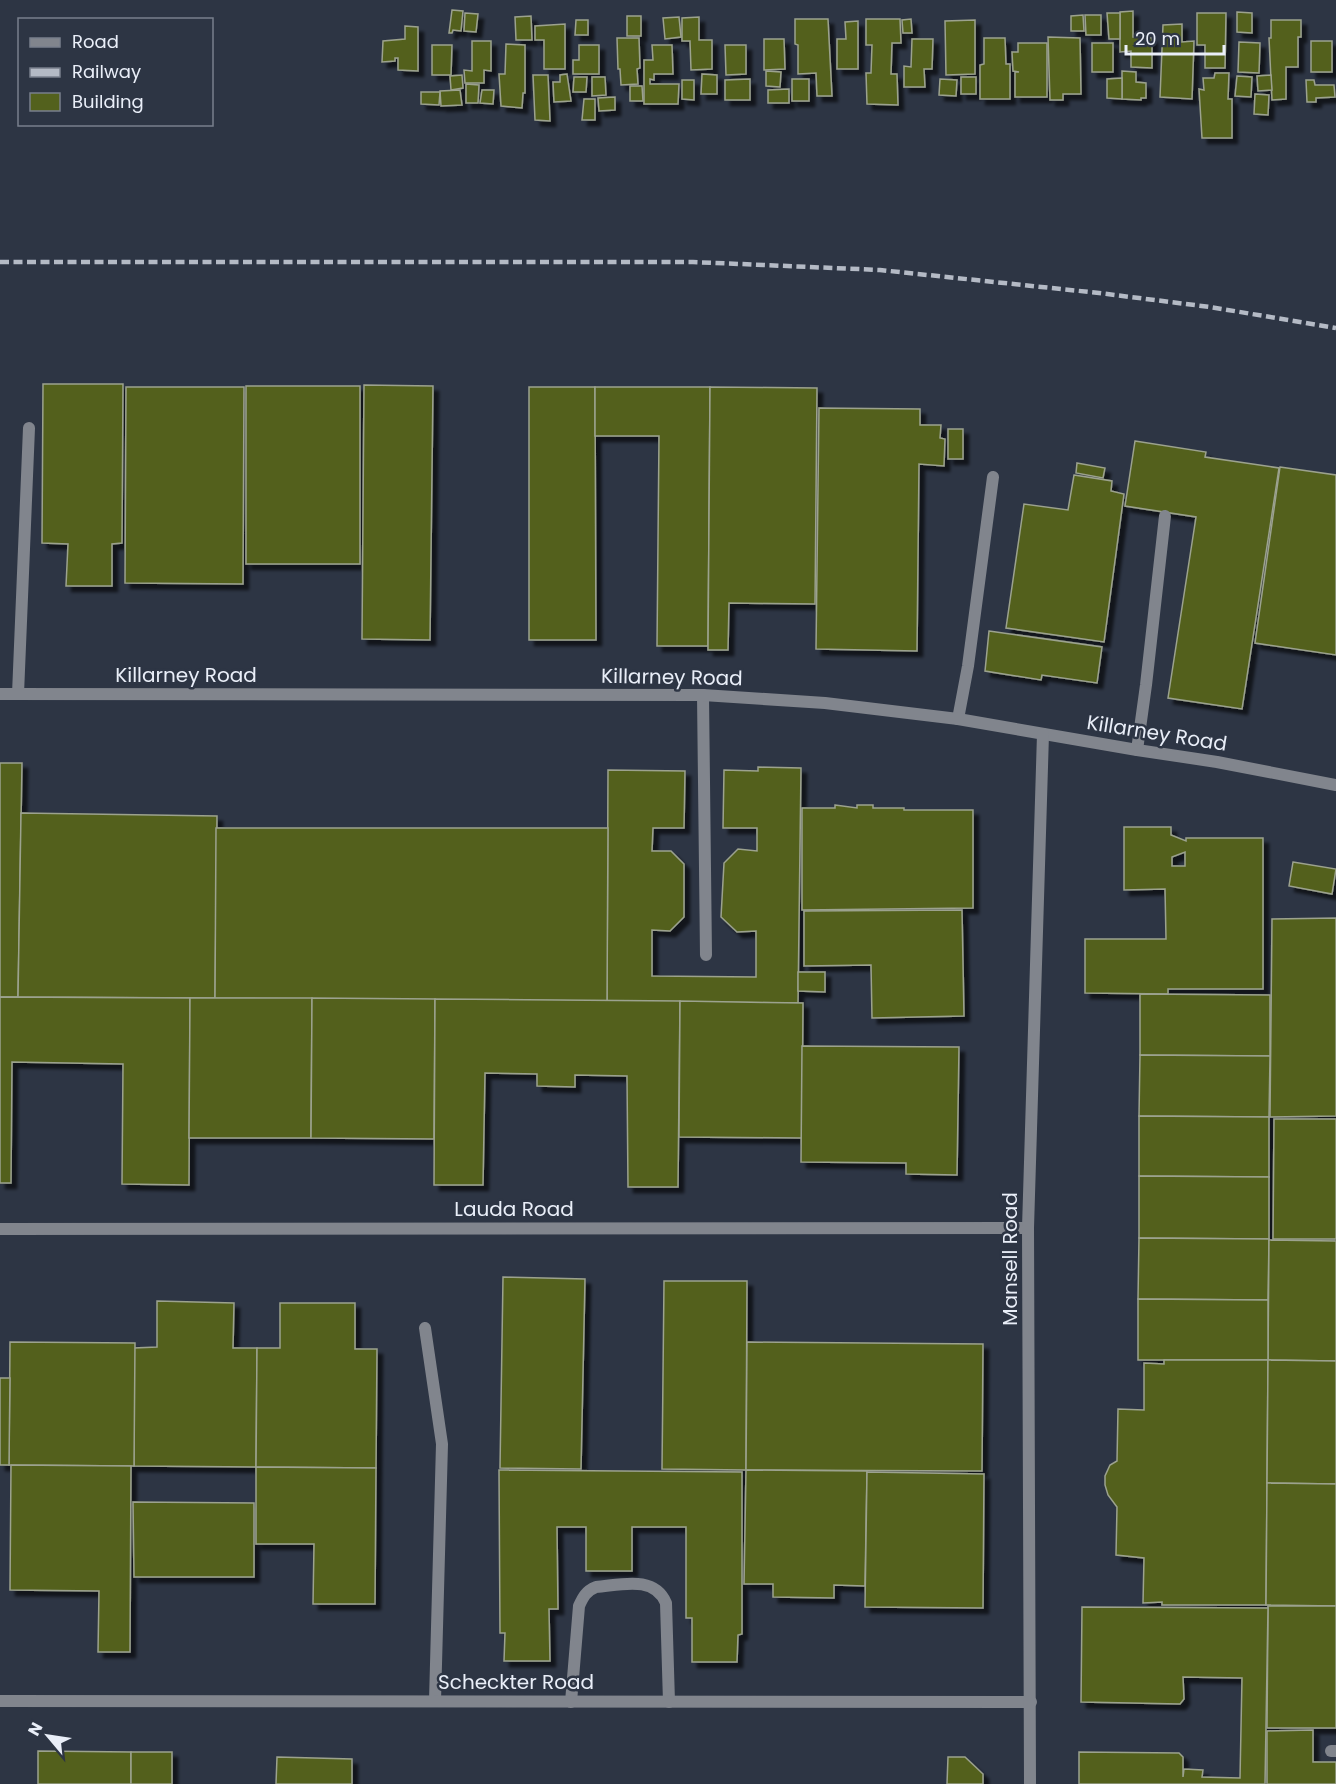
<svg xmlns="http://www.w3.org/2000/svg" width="1336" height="1784" font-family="Poppins,sans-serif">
<defs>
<filter id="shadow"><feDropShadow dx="5.5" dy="5.5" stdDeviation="1.5" flood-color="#0009"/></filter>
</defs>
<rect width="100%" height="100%" fill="#2d3544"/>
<g fill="#53611d" stroke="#9ca28e" stroke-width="1.5" fill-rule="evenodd" filter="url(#shadow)">
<polygon points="452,10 463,11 461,31 453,30 452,33 449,33"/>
<polygon points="1133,11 1133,37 1152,38 1152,68 1131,67 1131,51 1120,52 1120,12"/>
<polygon points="1237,12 1252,13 1252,33 1237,32"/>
<polygon points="465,13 478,14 476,32 464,31"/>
<polygon points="1107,13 1120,13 1120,39 1109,39"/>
<polygon points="1197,13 1226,13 1225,68 1205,68 1205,45 1197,45"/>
<polygon points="1083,15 1084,31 1071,31 1071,16"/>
<polygon points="1085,15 1101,15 1101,35 1086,35"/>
<polygon points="531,16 532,40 516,40 515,17"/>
<rect x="627" y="16" width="14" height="20"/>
<polygon points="679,17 681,37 665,39 663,18"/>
<polygon points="699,17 699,40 712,40 712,69 691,70 690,41 682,41 682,18"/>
<polygon points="795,19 828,19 832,96 817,96 816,73 798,74 798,45 795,44"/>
<polygon points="866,19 900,19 901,43 892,43 891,74 897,74 898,105 867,104 866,73 871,73 872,45 866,45"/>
<polygon points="911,19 912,33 903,33 902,20"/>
<polygon points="576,20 588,20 588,35 575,35"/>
<polygon points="975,20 975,74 946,75 945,21"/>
<polygon points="1271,20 1301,20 1301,37 1298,37 1298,67 1286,67 1286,99 1272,100 1269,38 1271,38"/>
<polygon points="858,21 858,69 837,69 837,39 846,39 845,22"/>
<polygon points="565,24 565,69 544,69 544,40 535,40 535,26"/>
<polygon points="1182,24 1182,42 1194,41 1192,99 1160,97 1163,25"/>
<polygon points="405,26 418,27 418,71 398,70 398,58 395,58 395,61 382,62 383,41 405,39"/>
<polygon points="1048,37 1080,38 1081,94 1063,94 1063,100 1050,100"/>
<polygon points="617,38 639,38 640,68 637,69 638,84 621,85 620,69 618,69"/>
<polygon points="984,38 1005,38 1006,64 1010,64 1010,99 980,99 980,65 984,64"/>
<polygon points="764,39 784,39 785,69 764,70"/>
<polygon points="912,39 933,39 932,69 924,69 925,87 904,87 904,66 911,67"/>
<polygon points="472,41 491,41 491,71 484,70 484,83 465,83 464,70 472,71"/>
<rect x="1311" y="41" width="21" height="31"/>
<polygon points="1239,42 1260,43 1259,73 1238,72"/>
<polygon points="1018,43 1047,43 1047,97 1015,97 1015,72 1019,72 1013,71 1012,52 1018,52"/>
<rect x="1092" y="43" width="21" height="29"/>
<polygon points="506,44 525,45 525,93 523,93 522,108 501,106 499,74 505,74"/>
<polygon points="432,45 452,45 451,75 432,75"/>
<polygon points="579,45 599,45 599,74 573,74 573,60 579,60"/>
<polygon points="652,45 672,45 673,74 654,74 654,80 650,79 650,84 679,84 678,104 644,104 644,60 653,60"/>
<polygon points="725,45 746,45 746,74 726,75"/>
<polygon points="766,71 781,72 780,87 766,86"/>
<polygon points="1122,71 1136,72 1136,82 1146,83 1146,98 1141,98 1141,100 1122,99"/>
<polygon points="1215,73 1229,73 1228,99 1232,99 1232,138 1202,138 1199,89 1204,90 1203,78 1214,78"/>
<polygon points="567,74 571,101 554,102 553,82 560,82 560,75"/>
<polygon points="702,74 717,75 717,94 701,94"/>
<polygon points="462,75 463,88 451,90 450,76"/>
<polygon points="533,75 548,75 550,121 535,120"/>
<polygon points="1271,75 1272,90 1258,91 1257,76"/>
<polygon points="1237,76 1252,77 1251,97 1235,96"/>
<polygon points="574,77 587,77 586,92 573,92"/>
<polygon points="592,77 605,77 606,95 592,96"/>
<rect x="961" y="77" width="15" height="17"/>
<polygon points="1122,78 1122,99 1107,98 1107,79"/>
<polygon points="750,79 750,100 725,100 725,80"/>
<rect x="792" y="79" width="17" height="22"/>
<polygon points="940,79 957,80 956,96 939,95"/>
<polygon points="682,80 694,80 694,100 682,99"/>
<polygon points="1306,80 1314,80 1315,85 1334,85 1335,97 1316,98 1316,102 1307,102"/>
<polygon points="466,84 479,85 478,103 466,103"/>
<polygon points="630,86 642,86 643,101 630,101"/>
<polygon points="789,89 789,103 768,103 768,90"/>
<polygon points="460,90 462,105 441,106 440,91"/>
<polygon points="482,90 494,90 493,104 480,103"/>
<polygon points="421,92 440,92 439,105 421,104"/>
<polygon points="1255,94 1269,95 1268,115 1254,114"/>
<polygon points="615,97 615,110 599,111 598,98"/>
<polygon points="584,99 595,99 595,120 582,120"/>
<polygon points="43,384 123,384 122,543 112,544 112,586 66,586 68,544 42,543"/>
<polygon points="364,385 433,386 430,640 362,639"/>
<rect x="246" y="386" width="114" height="178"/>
<polygon points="126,387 244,387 243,584 125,583"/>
<polygon points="529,387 595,387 596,640 529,640"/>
<polygon points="595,387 710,387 708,646 657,646 659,436 595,436"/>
<polygon points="710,387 817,388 815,604 729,603 728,650 708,650"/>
<polygon points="819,408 920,409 920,425 941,425 940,438 945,439 944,466 919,464 917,651 816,649"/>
<rect x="948" y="429" width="15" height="30"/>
<polygon points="1135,441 1206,452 1205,457 1279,468 1242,709 1168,698 1196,517 1125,506"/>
<polygon points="1077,463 1105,468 1103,478 1076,473"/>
<polygon points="1280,467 1336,475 1336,655 1255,643"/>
<polygon points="1074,475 1112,481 1111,491 1124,494 1104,642 1006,628 1024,504 1068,510"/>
<polygon points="989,631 1102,647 1097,683 1042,675 1041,680 985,671"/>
<polygon points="0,763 22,763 18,997 0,997"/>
<polygon points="758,767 801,768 798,1003 607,1001 608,770 685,771 684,828 653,828 652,851 671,851 684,864 684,917 670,931 652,930 652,976 756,977 756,931 737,932 721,917 724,863 738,849 757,851 757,828 723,828 724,770 758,771"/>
<polygon points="835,805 857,808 857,805 873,805 873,808 904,808 904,810 973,810 973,908 802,910 802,808 835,808"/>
<polygon points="21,813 217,816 215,998 18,997"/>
<path d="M1124,827H1171V835L1186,841V838H1263V989H1168V994L1085,993V939H1166L1165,889L1124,890ZM1185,852V866H1172V857Z"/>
<polygon points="216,828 608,828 607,1001 215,998"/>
<polygon points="1293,862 1336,869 1332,894 1289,886"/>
<polygon points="962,910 964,1016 872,1018 871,965 804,966 804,911"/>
<polygon points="1336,918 1336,1116 1270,1117 1272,919"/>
<polygon points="798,972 825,972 825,992 798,991"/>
<polygon points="1140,994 1270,995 1270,1056 1140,1055"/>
<polygon points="0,997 190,998 189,1185 122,1184 123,1064 12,1062 11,1183 0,1183"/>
<polygon points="190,998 312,998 311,1138 189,1138"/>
<polygon points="312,998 435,999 434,1139 311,1138"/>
<polygon points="435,999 680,1001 678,1187 628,1187 627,1076 575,1075 575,1087 537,1086 537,1074 485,1073 483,1185 434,1185"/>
<polygon points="680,1001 803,1003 802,1138 679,1137"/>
<polygon points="802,1046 959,1047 957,1175 906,1174 906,1163 801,1162"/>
<polygon points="1140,1055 1270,1056 1269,1117 1139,1116"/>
<polygon points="1139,1116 1269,1117 1269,1177 1139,1176"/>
<polygon points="1274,1119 1336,1119 1336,1239 1273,1239"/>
<polygon points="1139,1176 1269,1177 1269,1239 1139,1238"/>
<polygon points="1139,1238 1269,1239 1268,1300 1138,1299"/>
<polygon points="1269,1240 1336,1241 1336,1361 1268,1360"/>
<polygon points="503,1277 585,1279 581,1469 500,1468"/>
<polygon points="664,1281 747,1281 746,1470 662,1469"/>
<polygon points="1138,1299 1268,1300 1268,1360 1138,1360"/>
<polygon points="157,1301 234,1303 233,1348 257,1348 256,1467 134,1466 134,1348 157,1347"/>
<polygon points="280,1303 355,1303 355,1349 377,1349 376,1468 256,1467 257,1348 280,1348"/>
<polygon points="10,1342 135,1343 134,1466 9,1465"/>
<polygon points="747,1342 983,1344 982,1471 746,1470"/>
<polygon points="1164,1360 1268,1360 1266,1605 1162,1605 1162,1602 1143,1603 1144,1558 1116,1555 1117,1507 1108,1495 1105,1485 1105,1476 1110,1465 1117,1461 1118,1409 1144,1410 1144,1363 1164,1364"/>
<polygon points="1268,1360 1336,1361 1336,1484 1267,1483"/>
<polygon points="0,1378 10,1378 9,1465 0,1465"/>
<polygon points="11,1465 131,1466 130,1652 98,1652 99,1591 10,1590"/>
<polygon points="256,1467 376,1468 375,1604 313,1604 314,1544 256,1544"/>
<polygon points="499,1470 742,1472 742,1634 738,1635 737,1662 692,1662 692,1618 686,1618 686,1527 632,1527 632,1571 586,1571 586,1527 557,1527 558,1609 549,1609 550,1661 504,1661 505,1633 500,1633"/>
<polygon points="746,1470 867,1471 865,1586 834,1585 834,1598 773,1597 773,1584 744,1584"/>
<polygon points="867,1472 984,1474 983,1608 865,1607"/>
<polygon points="1267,1483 1336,1484 1336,1606 1266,1605"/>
<polygon points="133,1502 254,1503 254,1577 134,1577"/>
<polygon points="1268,1606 1336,1606 1336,1728 1267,1728"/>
<polygon points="1082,1607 1268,1608 1265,1784 1079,1784 1079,1752 1179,1753 1183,1757 1183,1777 1184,1769 1203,1770 1202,1777 1240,1778 1242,1678 1183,1677 1184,1699 1180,1704 1081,1702"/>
<polygon points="1313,1730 1313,1762 1336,1762 1336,1784 1267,1784 1267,1731"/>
<polygon points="38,1751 131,1752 131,1784 38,1784"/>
<rect x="131" y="1752" width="41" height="32"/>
<polygon points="277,1757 352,1759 352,1784 276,1784"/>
<polygon points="948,1757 965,1757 983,1774 983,1784 947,1784"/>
</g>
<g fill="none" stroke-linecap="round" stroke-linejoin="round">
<g stroke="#81858d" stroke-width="12">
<polyline points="18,694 29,428"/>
<polyline points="703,695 706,955"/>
<polyline points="958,719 968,666 993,477"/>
<polyline points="1137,750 1146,685 1165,516"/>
<polyline points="425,1328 442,1444 435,1701"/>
<path d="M571,1702L579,1606C583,1597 586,1591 596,1587C621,1585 654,1575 666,1603L669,1702"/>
<polyline points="1331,1751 1336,1751"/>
</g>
<g stroke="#81858d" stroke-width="12">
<polyline points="0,694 703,695 825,703 958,719 1137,750 1217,762 1336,785"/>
<polyline points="0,1229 1028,1228"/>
<polyline points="0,1701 1031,1702"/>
<polyline points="1030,1784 1028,1228 1043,734"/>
</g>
<polyline stroke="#b4bac5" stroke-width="4.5" stroke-dasharray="9 4.5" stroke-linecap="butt" points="0,262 693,262 880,270 1099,293 1210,307 1336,328"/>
</g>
<g text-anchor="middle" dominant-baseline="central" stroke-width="5" stroke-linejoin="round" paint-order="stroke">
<g font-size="20" fill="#e9eef8" stroke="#2d3544">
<text x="186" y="675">Killarney Road</text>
<text transform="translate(672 677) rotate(1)">Killarney Road</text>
<text transform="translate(1157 733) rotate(9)">Killarney Road</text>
<text x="514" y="1209">Lauda Road</text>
<text transform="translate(1010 1259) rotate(-90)">Mansell Road</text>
<text x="516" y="1682">Scheckter Road</text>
</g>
</g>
<rect x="18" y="18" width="195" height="108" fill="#2d3544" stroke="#787f8c" stroke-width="1.5"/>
<rect x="30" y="38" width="30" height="9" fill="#81858d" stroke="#787f8c" stroke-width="1.5"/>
<text x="72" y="48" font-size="18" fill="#e9eef8">Road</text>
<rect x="30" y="68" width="30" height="9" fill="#b4bac5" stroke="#787f8c" stroke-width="1.5"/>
<text x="72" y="78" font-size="18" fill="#e9eef8">Railway</text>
<rect x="30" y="93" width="30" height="18" fill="#53611d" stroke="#787f8c" stroke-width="1.5"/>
<text x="72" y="108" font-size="18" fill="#e9eef8">Building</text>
<g transform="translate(48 1736) rotate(299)" stroke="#2d3544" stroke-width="4.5" paint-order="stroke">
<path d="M0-4.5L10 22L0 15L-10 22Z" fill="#e9eef8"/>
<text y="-9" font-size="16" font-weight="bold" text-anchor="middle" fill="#e9eef8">N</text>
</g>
<path d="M1126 45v9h98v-9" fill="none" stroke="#e9eef8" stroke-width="3"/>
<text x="1135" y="45" font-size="18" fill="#e9eef8" stroke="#2d3544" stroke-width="4.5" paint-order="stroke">20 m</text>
</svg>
